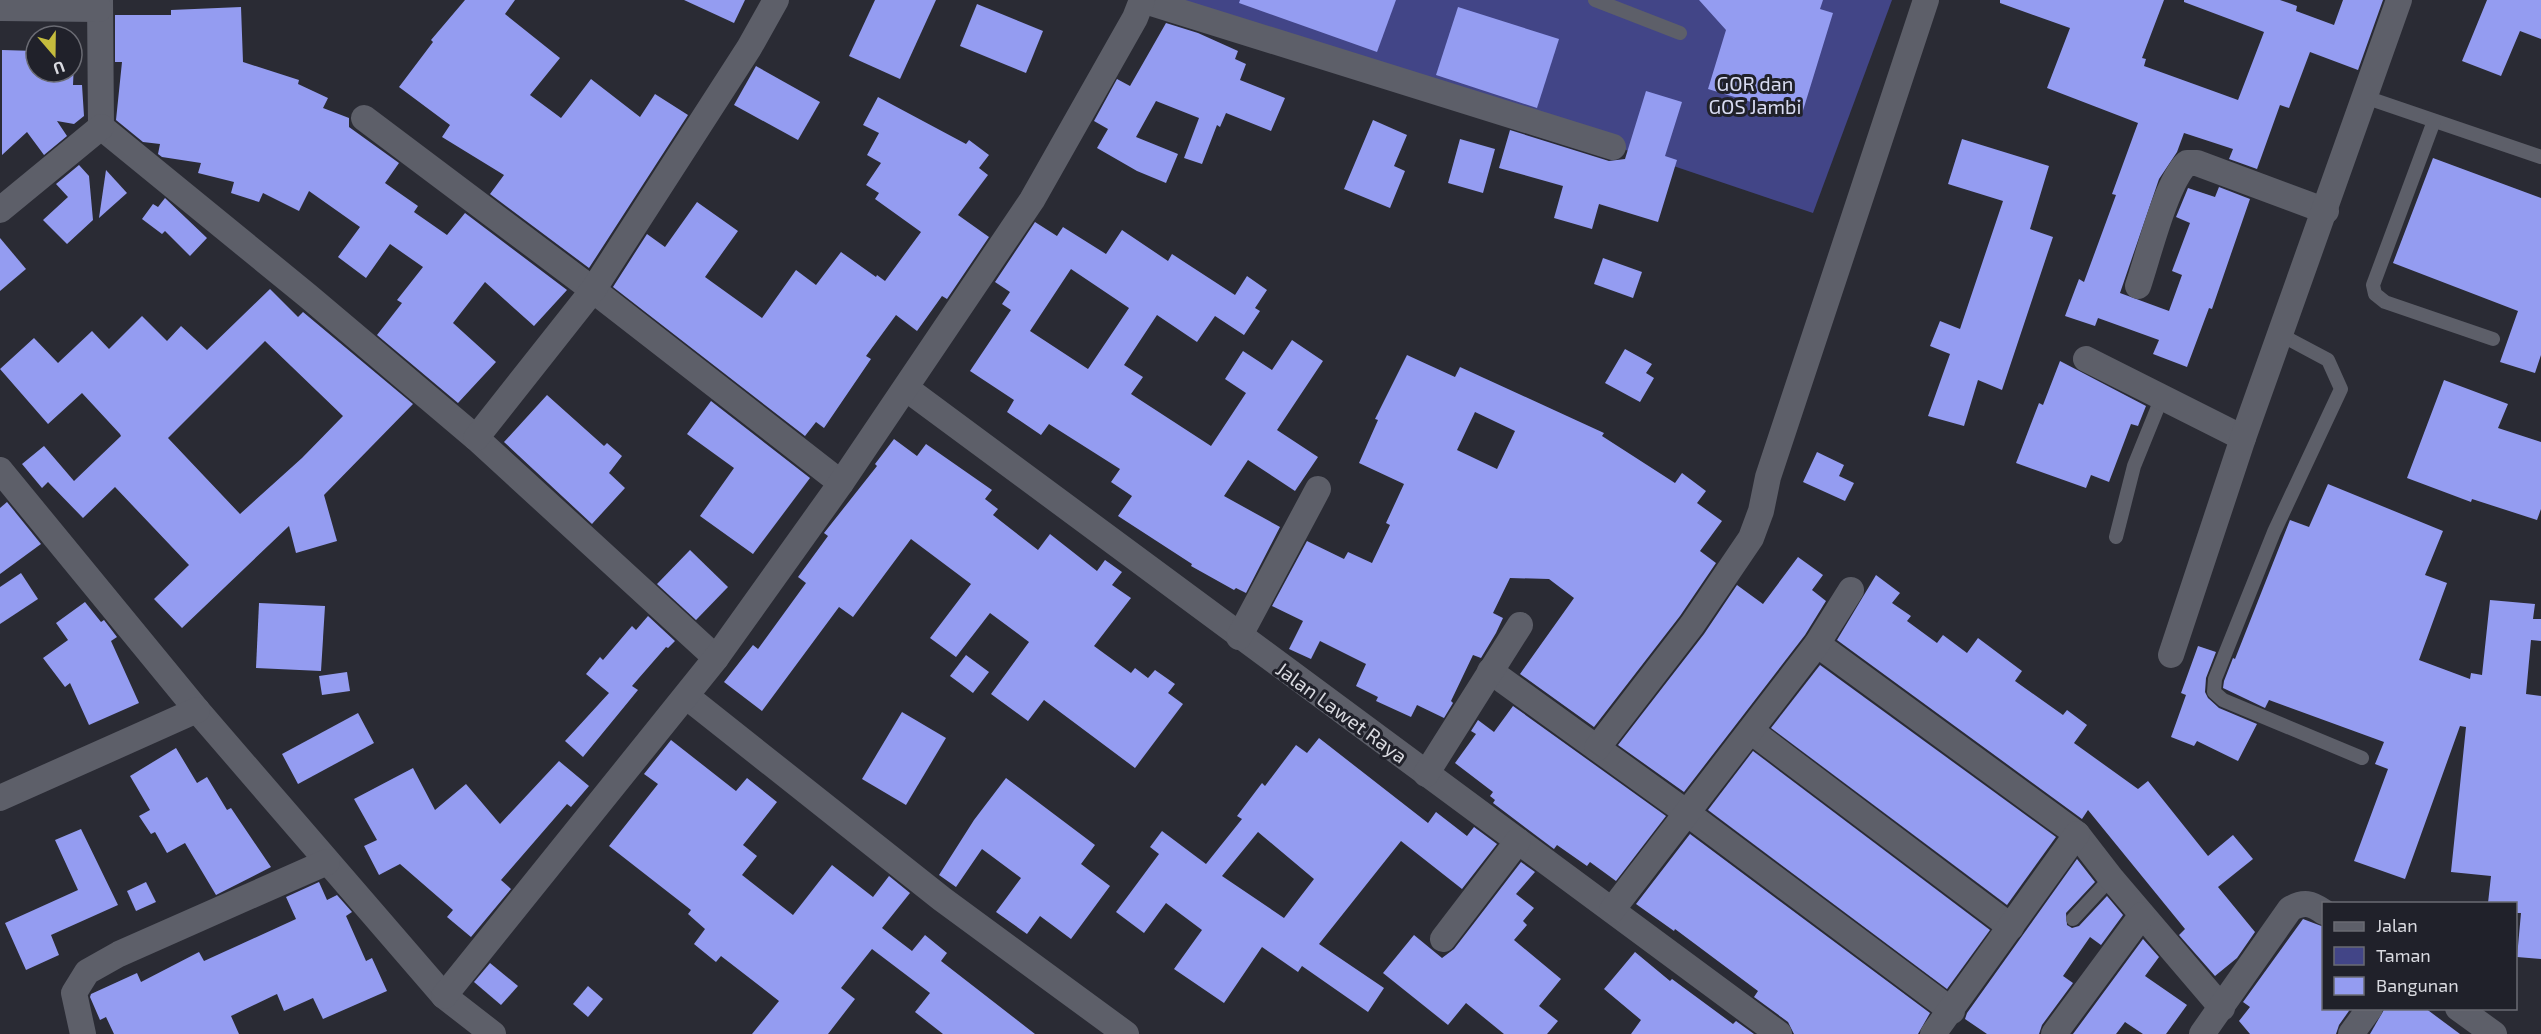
<svg xmlns="http://www.w3.org/2000/svg" width="2541" height="1034" font-family="'Exo 2',sans-serif">
<rect width="100%" height="100%" fill="#2a2b34"/>
<polygon fill="#424587" points="1181,0 1892,0 1813,213"/>
<g fill="#949cf1" fill-rule="evenodd">
<polygon points="465,0 515,0 505,14 560,58 530,95 561,118 591,79 640,117 655,94 688,115 589,268 490,194 504,175 442,137 450,125 399,87 433,42 431,40"/>
<polygon points="684,0 745,0 734,23"/>
<polygon points="875,0 936,0 900,79 849,56"/>
<polygon points="1240,0 1396,0 1377,52 1239,3"/>
<polygon points="1699,0 1823,0 1820,9 1833,13 1801,117 1708,89 1726,30"/>
<polygon points="2000,0 2164,0 2142,58 2146,59 2144,66 2238,100 2264,32 2184,2 2184,0 2280,0 2297,6 2296,11 2334,25 2343,0 2383,0 2358,70 2310,52 2289,108 2280,105 2257,169 2229,159 2233,149 2184,133 2177,152 2159,179 2120,293 2169,311 2182,275 2172,271 2190,223 2176,217 2188,188 2215,197 2219,187 2250,199 2212,309 2209,308 2187,367 2153,354 2159,340 2098,318 2095,326 2065,316 2079,279 2084,282 2116,195 2112,194 2138,123 2047,88 2070,28 2000,3"/>
<polygon points="2487,0 2541,0 2541,39 2520,31 2501,76 2462,61"/>
<polygon points="977,4 1043,31 1026,73 960,46"/>
<polygon points="241,7 243,62 299,80 298,84 328,98 323,108 349,118 349,127 399,163 385,183 418,206 414,212 447,235 465,213 567,290 534,326 485,282 453,323 496,362 458,403 377,335 402,303 397,300 423,267 390,244 366,278 338,257 360,227 309,191 299,211 263,193 259,202 231,193 234,182 198,173 201,163 162,157 158,154 160,144 143,142 116,120 122,62 115,62 115,15 171,15 171,10"/>
<polygon points="1458,7 1559,39 1537,108 1436,75"/>
<polygon points="1166,23 1198,33 1238,51 1235,59 1246,64 1240,80 1285,98 1271,131 1226,113 1220,127 1217,125 1202,164 1184,158 1199,118 1156,101 1136,137 1178,154 1166,183 1137,171 1097,148 1108,129 1094,121 1117,79 1130,86"/>
<polygon points="2,50 36,51 36,72 72,72 74,62 73,85 82,85 84,116 74,124 57,121 67,136 44,155 27,132 2,155"/>
<polygon points="756,66 820,102 798,140 734,105"/>
<polygon points="1646,91 1682,102 1665,156 1677,160 1658,222 1599,204 1592,229 1554,218 1563,186 1499,168 1510,130 1609,161 1625,159"/>
<polygon points="878,97 966,144 969,140 989,155 979,168 988,175 958,215 989,237 947,299 942,296 917,331 896,315 866,356 871,359 824,428 816,422 805,436 613,287 647,234 665,247 697,202 738,231 705,277 762,318 796,270 816,285 841,252 876,277 877,275 885,281 921,232 875,199 879,193 866,185 881,163 867,155 879,133 863,125"/>
<polygon points="1373,120 1407,135 1394,166 1405,171 1390,208 1344,189"/>
<polygon points="1460,139 1495,149 1483,193 1448,183"/>
<polygon points="1962,139 2049,166 2030,229 2053,237 2002,390 1978,380 1964,426 1928,416 1950,354 1930,346 1940,321 1960,329 2003,201 1948,184"/>
<polygon points="2433,158 2541,198 2541,355 2535,373 2500,362 2518,311 2393,263"/>
<polygon points="79,165 89,176 93,220 67,244 43,220 68,197 56,184"/>
<polygon points="106,170 127,193 99,218"/>
<polygon points="165,198 207,238 190,256 165,231 162,234 142,219 153,204 158,207"/>
<path d="M1035,222L1057,236L1063,227L1106,254L1122,230L1168,261L1172,254L1235,295L1247,276L1267,290L1255,308L1260,311L1244,335L1215,316L1197,342L1157,315L1124,365L1143,377L1131,394L1211,446L1246,393L1225,379L1243,351L1272,370L1292,340L1323,361L1277,430L1318,457L1295,491L1248,460L1224,496L1280,527L1246,593L1236,588L1234,590L1191,566L1192,564L1118,516L1132,496L1111,482L1120,469L1049,424L1041,435L1007,412L1014,400L970,371L1011,310L1002,304L1010,292L995,282ZM1071,269L1129,308L1088,369L1030,331Z"/>
<polygon points="0,238 26,269 0,291"/>
<polygon points="1603,258 1642,272 1633,298 1594,284"/>
<path d="M270,289L298,317L303,312L413,404L324,495L337,541L296,553L289,526L182,628L154,599L189,565L115,487L83,518L48,482L42,488L22,464L44,446L74,481L121,436L120,434L82,393L48,424L0,369L34,338L58,363L92,331L109,349L142,316L167,341L181,326L207,350ZM265,341L343,416L302,458L240,514L168,438Z"/>
<polygon points="1625,349 1652,364 1646,373 1654,378 1640,402 1605,383"/>
<path d="M1407,355L1455,377L1460,367L1604,433L1602,436L1675,483L1682,473L1706,491L1697,503L1722,521L1700,551L1716,563L1680,616L1594,727L1520,674L1574,598L1549,579L1510,578L1493,613L1503,618L1496,633L1481,658L1473,655L1451,701L1453,703L1444,718L1417,705L1411,717L1376,701L1378,697L1356,686L1366,664L1320,641L1311,659L1289,649L1303,621L1272,606L1307,541L1344,559L1348,552L1372,563L1390,525L1386,523L1404,484L1359,463L1378,420L1375,419ZM1475,412L1515,431L1497,469L1457,450Z"/>
<polygon points="2060,361 2146,406 2138,426 2131,424 2109,482 2091,475 2086,488 2016,463 2039,403 2043,405"/>
<polygon points="2444,380 2508,404 2498,428 2541,442 2541,509 2537,520 2472,499 2471,502 2407,478"/>
<polygon points="547,395 604,446 607,443 622,456 609,473 625,488 592,524 504,442"/>
<polygon points="711,401 810,478 753,554 700,516 734,468 687,434"/>
<polygon points="894,439 917,456 926,444 992,490 985,499 998,509 993,515 1038,550 1050,534 1097,571 1105,560 1122,572 1112,585 1131,598 1094,646 1131,673 1135,668 1148,678 1155,670 1175,684 1168,693 1183,704 1135,768 1044,700 1028,721 991,694 1029,642 990,613 956,657 930,638 971,584 911,539 853,617 839,607 762,711 724,682 753,645 758,649 806,583 798,577 828,536 824,533 877,466 875,464"/>
<polygon points="1817,452 1844,465 1839,476 1854,483 1845,501 1803,482"/>
<polygon points="2328,484 2443,531 2425,575 2447,583 2419,660 2470,679 2471,673 2482,675 2490,600 2535,604 2533,619 2541,619 2541,641 2531,640 2526,694 2541,696 2541,959 2517,957 2521,913 2516,913 2516,903 2488,903 2491,876 2451,872 2466,727 2460,726 2405,879 2354,861 2388,769 2375,764 2384,742 2269,700 2265,708 2223,688 2224,681 2233,658 2235,659 2290,520 2309,527"/>
<polygon points="7,502 41,544 0,574 0,508"/>
<polygon points="690,550 728,587 696,620 657,584"/>
<polygon points="1798,557 1823,575 1812,590 1826,601 1805,635 1684,792 1618,745 1704,634 1737,585 1763,604"/>
<polygon points="21,573 38,599 0,624 0,587"/>
<polygon points="1876,575 1900,593 1892,603 1911,616 1907,621 1937,643 1943,635 1967,653 1978,638 2022,671 2015,681 2063,715 2067,710 2087,725 2074,743 2138,789 2148,781 2208,856 2233,835 2253,859 2218,887 2255,932 2237,958 2215,976 2179,935 2185,929 2088,810 2082,819 1837,640"/>
<polygon points="85,602 101,622 104,620 117,637 111,641 139,703 89,725 70,683 65,687 43,658 68,640 56,623"/>
<polygon points="259,603 325,606 321,671 256,668"/>
<polygon points="648,616 675,641 668,648 666,647 632,686 638,690 583,757 565,741 609,693 586,674 600,657 603,660 632,626 636,630"/>
<polygon points="2198,646 2216,652 2206,678 2205,692 2208,698 2219,708 2257,724 2238,761 2197,741 2194,746 2171,737 2186,695 2181,693"/>
<polygon points="966,655 989,672 973,693 950,676"/>
<polygon points="1820,665 2056,837 2007,905 1771,728"/>
<polygon points="347,672 350,691 322,695 319,676"/>
<polygon points="1513,706 1666,816 1616,881 1590,862 1587,866 1557,845 1554,849 1493,803 1495,800 1490,796 1493,792 1455,763 1476,734 1471,731 1478,720 1494,732"/>
<polygon points="902,712 946,738 906,805 862,779"/>
<polygon points="358,713 374,743 298,784 282,754"/>
<path d="M1319,738L1428,823L1436,812L1467,836L1474,827L1497,844L1462,889L1401,841L1319,944L1384,988L1368,1012L1302,966L1298,972L1262,947L1224,1003L1174,969L1202,930L1166,903L1144,933L1116,912L1159,854L1150,847L1162,831L1206,864L1242,819L1237,816L1262,783L1265,786L1296,745L1307,753ZM1258,832L1314,879L1284,918L1222,876Z"/>
<polygon points="671,740 736,791 747,778 777,802 743,845 757,856 742,875 793,915 832,865 873,897 889,876 910,893 882,928 912,951 925,935 947,953 941,961 1035,1034 943,1034 915,1012 930,993 872,949 841,988 855,999 828,1034 752,1034 779,1001 721,956 716,962 694,944 705,929 688,914 691,910 609,846 658,784 644,774"/>
<polygon points="176,748 197,783 207,777 227,810 231,808 271,867 216,895 185,843 167,853 155,832 151,834 139,816 150,810 130,776"/>
<polygon points="1753,751 1990,930 1947,989 1708,810"/>
<polygon points="559,761 589,786 571,807 567,804 501,880 511,889 471,937 447,917 453,910 400,864 379,875 364,846 377,840 354,799 413,768 435,810 466,784 500,824"/>
<polygon points="1006,778 1095,845 1081,864 1110,886 1071,939 1040,916 1027,934 996,912 1021,878 982,849 956,887 939,875 974,820"/>
<polygon points="81,829 118,905 51,935 59,955 26,970 5,923 78,890 55,840"/>
<polygon points="1690,834 1930,1013 1918,1034 1794,1034 1788,1022 1754,997 1758,991 1675,929 1674,931 1636,904"/>
<polygon points="2077,859 2095,882 2066,913 2067,925 2072,928 2079,926 2107,896 2123,915 2101,945 2090,937 2063,976 2073,983 2042,1025 2039,1034 1987,1034 1965,1019 1967,1013"/>
<polygon points="1521,862 1535,872 1516,894 1534,908 1523,921 1527,925 1514,940 1561,979 1539,1006 1558,1021 1547,1034 1504,1034 1466,1003 1448,1025 1383,973 1414,935 1442,958 1454,949"/>
<polygon points="146,882 156,902 136,911 127,891"/>
<polygon points="319,882 327,900 337,895 352,912 346,916 366,961 372,958 387,991 323,1019 313,998 284,1011 277,994 231,1016 239,1034 114,1034 106,1017 100,1020 90,997 91,994 137,973 141,982 199,952 204,961 296,919 286,897"/>
<polygon points="2303,919 2324,927 2324,1008 2351,1008 2339,1025 2336,1034 2250,1034 2239,1021 2250,1007 2243,1002"/>
<polygon points="2143,939 2159,957 2145,976 2187,1005 2166,1034 2143,1034 2125,1022 2116,1034 2073,1034"/>
<polygon points="1635,952 1670,981 1672,979 1733,1024 1736,1021 1754,1034 1631,1034 1641,1020 1604,989"/>
<polygon points="490,963 518,986 501,1005 474,982"/>
<polygon points="588,986 603,999 588,1017 573,1004"/>
<polygon points="2385,1008 2425,1008 2460,1034 2370,1034"/>
</g>
<g fill="none" stroke-linecap="round" stroke-linejoin="round">
<g stroke="#5d5f69" stroke-width="14">
<polyline points="1595,0 1680,33"/>
<polyline points="2365,97 2541,157"/>
<polyline points="2434,121 2373,285 2375,294 2385,302 2493,339"/>
<polyline points="2281,335 2328,360 2341,389 2274,532 2215,679 2214,692 2223,700 2362,758"/>
<polyline points="2116,537 2134,466 2162,397"/>
<polyline points="2073,919 2111,878"/>
</g>
<g stroke="#5d5f69" stroke-width="26">
<polyline points="100,0 101,127 308,296 476,438 716,658"/>
<polyline points="1142,0 1613,147"/>
<polyline points="0,8 99,9"/>
<polyline points="364,118 593,290 841,483"/>
<polyline points="0,210 101,127"/>
<path d="M2138,286C2148,257 2166,182 2187,163H2197L2326,211"/>
<polyline points="2086,359 2243,438"/>
<polyline points="907,389 1779,1034"/>
<polyline points="476,438 593,290 749,48 776,0"/>
<polyline points="0,470 197,710 444,996 493,1034"/>
<polyline points="1239,637 1318,489"/>
<polyline points="1817,644 2077,834 2111,878 2222,1008"/>
<polyline points="2171,655 2243,438 2399,0"/>
<polyline points="1490,671 1687,813 1952,1011"/>
<polyline points="686,696 942,899 1126,1034"/>
<polyline points="1751,731 2011,927"/>
<polyline points="1597,748 1692,625 1751,538 1761,511 1768,477 1926,0"/>
<polyline points="1426,774 1520,625"/>
<polyline points="0,798 197,710"/>
<polyline points="1612,910 1817,644 1851,590"/>
<polyline points="1443,939 1518,841"/>
<polyline points="444,996 716,658 841,483 1032,200 1135,18 1142,0"/>
<polyline points="2458,1008 2494,1034"/>
<polyline points="83,1034 74,993 87,972 119,954 327,862"/>
<polyline points="1933,1034 2077,834"/>
<polyline points="2054,1034 2142,915"/>
<path d="M2202,1034L2290,909C2304,901 2311,903 2324,912"/>
<polyline points="2351,1034 2370,1008"/>
</g>
</g>
<g text-anchor="middle" dominant-baseline="central" stroke-width="6" stroke-linejoin="round" paint-order="stroke">
<g font-size="20" fill="#d8dbf2" stroke="#20212a">
<text x="1755" y="83">GOR dan<tspan x="1755" dy="23">GOS Jambi</tspan></text>
</g>
<g font-size="20" fill="#d9dae0" stroke="#20212a">
<text transform="translate(1342 712) rotate(36)">Jalan Lawet Raya</text>
</g>
</g>
<rect x="2322" y="902" width="195" height="108" fill="#20212a" stroke="#6a6b73" stroke-width="1.5"/>
<rect x="2334" y="922" width="30" height="9" fill="#5d5f69" stroke="#6a6b73" stroke-width="1.5"/>
<text x="2376" y="932" font-size="18" fill="#d9dae0">Jalan</text>
<rect x="2334" y="947" width="30" height="18" fill="#424587" stroke="#6a6b73" stroke-width="1.5"/>
<text x="2376" y="962" font-size="18" fill="#d9dae0">Taman</text>
<rect x="2334" y="977" width="30" height="18" fill="#949cf1" stroke="#6a6b73" stroke-width="1.5"/>
<text x="2376" y="992" font-size="18" fill="#d9dae0">Bangunan</text>
<g transform="translate(54 54) rotate(160)"><circle r="28" fill="#20212a" stroke="#6a6b73" stroke-width="1.5"/>
<path d="M0-4.5L10 22L0 15L-10 22Z" fill="#c5bc3d"/>
<text y="-9" font-size="16" font-weight="bold" text-anchor="middle" fill="#d9dae0">U</text>
</g>
</svg>
